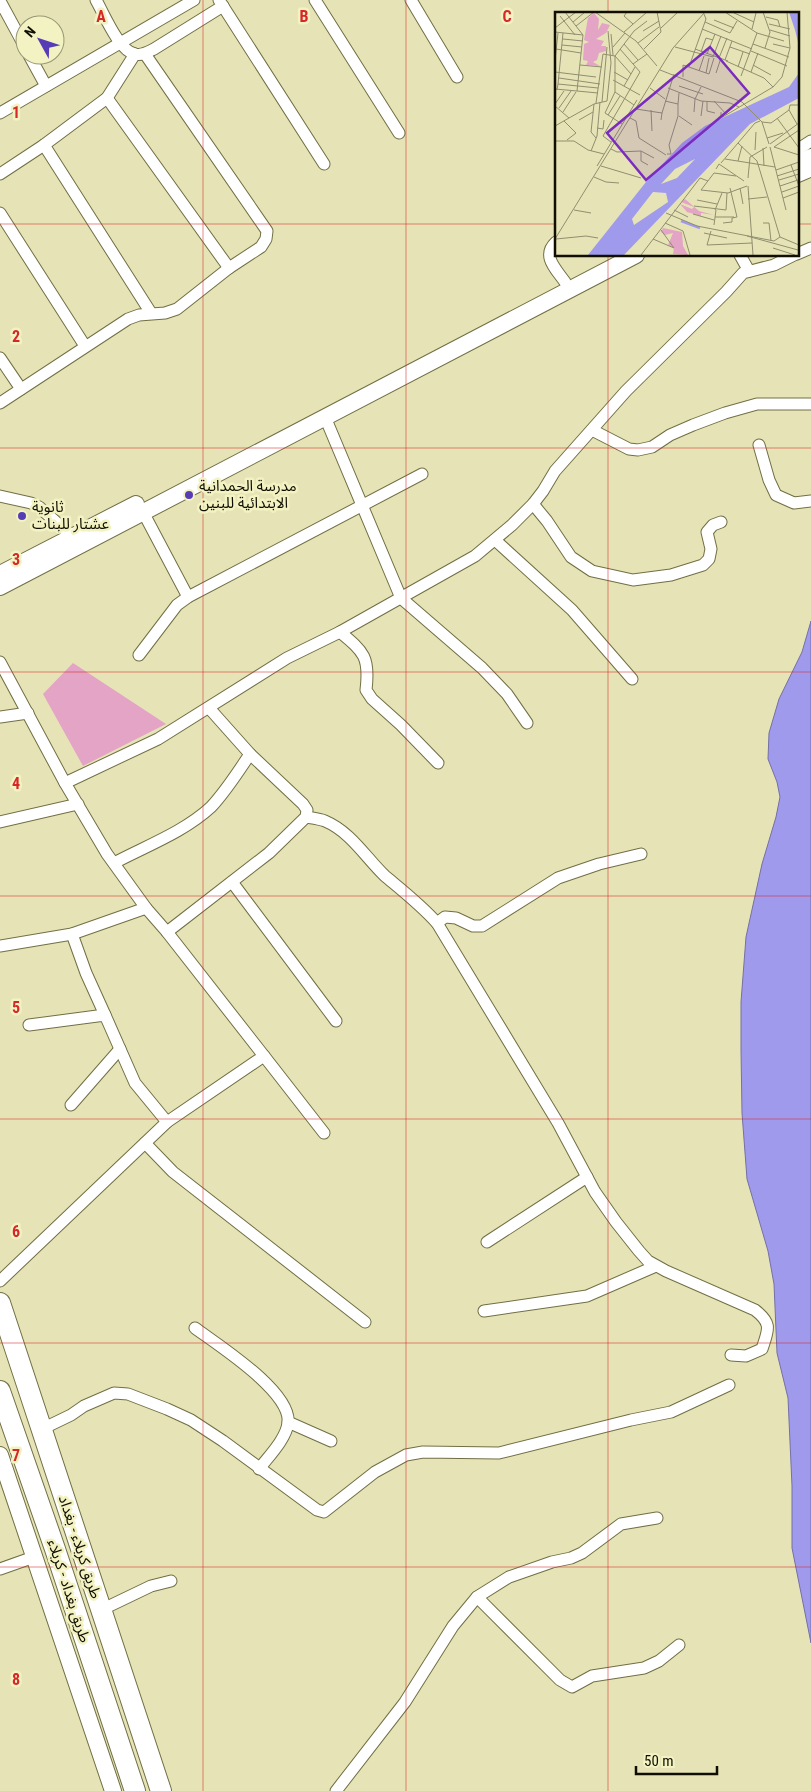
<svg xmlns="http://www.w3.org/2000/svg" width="811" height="1791" font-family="'Roboto Condensed','Noto Sans Arabic',sans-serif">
<rect width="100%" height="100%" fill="#e6e4b6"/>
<polygon fill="#e3a4c5" points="73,663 166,724 83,766 43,694"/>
<polygon fill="#a09aed" stroke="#7470a6" points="811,621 811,1643 792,1548 792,1486 788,1398 777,1353 774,1284 768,1251 747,1179 742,1113 741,1050 741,1002 746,937 762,864 776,817 780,797 777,782 768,759 769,733 779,699 802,652"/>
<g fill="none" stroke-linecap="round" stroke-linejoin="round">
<g stroke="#706f44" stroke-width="13">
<g id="minor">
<path d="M96,0C104,14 119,51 135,54C142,56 148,52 154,49L223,6"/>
<polyline points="219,0 324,164"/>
<polyline points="315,0 399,133"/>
<polyline points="411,0 457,77"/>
<polyline points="0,1 25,47"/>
<polyline points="29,55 46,86"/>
<polyline points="107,98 229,268"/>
<polyline points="0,113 194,0"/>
<polyline points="44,145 151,313"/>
<polyline points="797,150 811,141"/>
<polyline points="0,174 44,145 107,98 135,54"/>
<polyline points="797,177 811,171"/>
<polyline points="0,213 85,346"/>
<path d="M556,242C541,256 556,269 565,282"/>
<polyline points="797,254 811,248"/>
<polyline points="740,255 749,271"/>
<polyline points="0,358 21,389"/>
<polyline points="0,403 128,319 139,315 165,313 177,309 229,268 261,247 266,239 267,231 145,54"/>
<polyline points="325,417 401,598 482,668 507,694 527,723"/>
<polyline points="592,430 629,449 638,450 652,447 670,435 693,425 725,413 757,404 811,404"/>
<polyline points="759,445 769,480 776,495 794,503 811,501"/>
<polyline points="0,496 31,503 39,507 72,536"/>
<polyline points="533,504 547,521 571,557 592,571 633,580 671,575 703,565 709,559 711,549 707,532 713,525 721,522"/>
<polyline points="143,512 188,597"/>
<polyline points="495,540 572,610 632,679"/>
<path d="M340,632C364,652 370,657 366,690L372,699L401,725L438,763"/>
<polyline points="139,655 177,605 188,597 422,474"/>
<polyline points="0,662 65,783 107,854 146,908 167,932 264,1056"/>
<polyline points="0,717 28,713"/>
<polyline points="65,783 158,739 287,658 340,632 475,556 512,525 533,504 543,491 555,471 626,391 726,292 743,273 774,265 794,255"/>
<path d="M306,817C312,818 320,819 325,821C351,832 366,858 385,876C403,891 421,905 437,923L558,1123L595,1192L616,1222L639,1251L648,1261L666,1271L755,1310C773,1324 768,1330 762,1349L746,1356L731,1355"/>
<polyline points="0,822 78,804"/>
<path d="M114,863C146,846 184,832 211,807C226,791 238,772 250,754"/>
<polyline points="232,882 336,1021"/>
<polyline points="437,923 445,917 456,918 473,926 482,926 558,878 599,864 641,854"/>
<polyline points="167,932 269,853 306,817 307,810 303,804 250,754 209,708"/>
<polyline points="72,934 86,973 105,1015"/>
<polyline points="0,946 72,934 146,908"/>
<polyline points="29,1025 105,1015 135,1083 167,1122"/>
<polyline points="71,1105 120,1049"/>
<polyline points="145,1143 173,1172 365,1322"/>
<polyline points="487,1242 587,1177"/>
<polyline points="0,1281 167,1122 264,1056 324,1133"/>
<polyline points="484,1311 587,1296 656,1266"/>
<path d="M195,1328C218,1345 292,1392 288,1423C286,1439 269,1456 259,1469"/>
<polyline points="288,1422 331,1441"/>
<polyline points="42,1429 71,1415 84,1406 114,1393 128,1394 167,1409 191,1420 223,1441 317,1510 324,1512 375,1472 406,1455 423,1452 499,1453 631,1420 671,1412 729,1385"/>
<polyline points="0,1569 34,1557"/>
<polyline points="477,1597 560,1680 572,1687 592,1676 644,1668 659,1661 679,1645"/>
<polyline points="101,1610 151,1586 171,1581"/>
<polyline points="336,1791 405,1702 453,1626 477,1597 509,1577 552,1562 571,1558 582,1553 621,1524 657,1518"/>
</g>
</g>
<g stroke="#706f44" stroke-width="18">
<g id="secondary">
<polyline points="797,164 811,157"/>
<polyline points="2,573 136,504"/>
<polyline points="0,587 636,255"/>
<polyline points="0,1455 113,1791"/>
</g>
</g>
<g stroke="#706f44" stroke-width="22">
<g id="trunk">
<polyline points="0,1303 161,1791"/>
<polyline points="0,1391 55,1549 135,1791"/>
</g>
</g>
<use href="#minor" stroke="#fff" stroke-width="11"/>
<use href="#secondary" stroke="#fff" stroke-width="16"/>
<use href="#trunk" stroke="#fff" stroke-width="20"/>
</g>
<path fill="none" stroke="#d62828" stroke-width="1" stroke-opacity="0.55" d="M203,0V1791M406,0V1791M608,0V14M0,224H556M797,224H811M608,255V1791M0,448H811M0,672H811M0,896H811M0,1119H811M0,1343H811M0,1567H811"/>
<g fill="#563db5" stroke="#f3f2c2" stroke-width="2">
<circle cx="189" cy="495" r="5"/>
<circle cx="22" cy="516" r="5"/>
</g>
<g text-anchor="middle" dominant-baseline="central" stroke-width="5" stroke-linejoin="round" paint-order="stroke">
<g font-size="15" fill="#0f0e01" stroke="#f3f2c2" text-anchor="start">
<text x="199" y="486">مدرسة الحمدانية<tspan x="199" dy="17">الابتدائية للبنين</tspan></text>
<text x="32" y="507">ثانوية<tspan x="32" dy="17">عشتار للبنات</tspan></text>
</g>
<g font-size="15" fill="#0f0e01" stroke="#f3f2c2">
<text transform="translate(80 1547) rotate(72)">طريق كربلاء - بغداد</text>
<text transform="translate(69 1591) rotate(72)">طريق بغداد - كربلاء</text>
</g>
</g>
<g transform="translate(555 12)">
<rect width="244" height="244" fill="#e6e4b6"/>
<path d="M39,1L44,7L43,18L47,11L55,13L51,21L41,27L49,29L46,34H51V39L44,41L42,48L38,50L45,54L31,53L33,49L28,48L29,32L34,30L29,28L33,6ZM130,187L144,199L159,203L146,201V204L132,200L125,192L137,197L139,195L126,190ZM108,216L127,220L128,234L133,243L118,242L119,236L113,233L118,221L110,223L106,220Z" fill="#e3a4c5"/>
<path d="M234,0H244V34L240,18ZM244,61V86L195,112L69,243H33L91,170L127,131L150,114L234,75ZM140,147L122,166L106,172L120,157ZM98,180L111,181L113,190L79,213L77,207Z" fill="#a09aed" fill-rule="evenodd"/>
<path fill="none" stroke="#a09aed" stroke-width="2.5" d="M126,209L145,216"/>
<path fill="none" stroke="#908e6e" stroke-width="1" d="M40,0L81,29L102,54M72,0L69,4L78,12M170,0L202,21L229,29M177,0L199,10M208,0L215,20L210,36M211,5L223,8L225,15M159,8L179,16M18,10L30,0M150,10L175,21L182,9M214,12L235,17M21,14L39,0M0,16L9,9L5,4M106,16L123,0M147,17L197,37M197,17L201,1M215,18L235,24M88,19L104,9M0,20L28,23M69,20L92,0M56,22L58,43M20,23L9,9L21,0M8,27L28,29M83,31L104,15M69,32L83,48M198,32L234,45M218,32L235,36M7,33L27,35M58,35L70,21M120,35L158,45M175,35L195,42M1,37L26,41M89,37L106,20L102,0M140,37L173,49M196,39L232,54M146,40L151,26L158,28M152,42L160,22M158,45L166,24M164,46L172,26M0,48L3,21M170,48L177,29M171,49L209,66L218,75M78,52L92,42M25,53L47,55M198,53L216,63M134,55L151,7L149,2M183,55L188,40M105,58L187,90L207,110L214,132M144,59L149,44M0,60L41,65M59,60L73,68M196,60L203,41M151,61L154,46M161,61L166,46M186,64L202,21M128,65V53L154,62L159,46M4,66L45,72M58,68L85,83M3,72L8,21M69,74L80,55M124,74L148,82M95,76L110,87M113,76L146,89L175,91L184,95M0,77L22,79L28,23L10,0M2,78L3,72L43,76M22,79L43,81M60,80L79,93M52,89L56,51L53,19M110,89L123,92L124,81M159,89L172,103M47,90L52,35M152,90V99L160,101M41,91L48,42L60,44L76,62M0,92L9,79M39,92L36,120L41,126M0,94L14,106L39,92L52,89M4,96L16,79M81,97L107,101L106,108M96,98L97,119M234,98L242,112M8,100L21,80M139,100L140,87L146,75M166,100V106L218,75L227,65L235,36L232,0M107,101L119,62M53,103L65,84M124,104L137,113M146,104L148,89M75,106L81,109L84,126L111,143M222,106L244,136M24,108L38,100M9,109L21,121L12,128M207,110L216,111L234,98L235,93H244M67,112L50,101L60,80V44L79,19L92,9M0,114L14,106M42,116L48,117L49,108M212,126L228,121M0,129H19L33,138L49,142M56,130L48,124L85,60L65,37M183,131L202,149L225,225L244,233M215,132L244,111M215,135L231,198M219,135L244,118M219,135L244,143M208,136L209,154M56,137L62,140L86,139L99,146M200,138L201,120M36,139L42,124L45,90M86,139V149L93,153M112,142H116L114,133L123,104V92M170,147L220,155M183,149L187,134M166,151L200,111L205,109M236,153L244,174M42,154L82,88M46,154L86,166M161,157L164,152L189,169M221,158L244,150M181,164L159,161L146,178L173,181L192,174M222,164L244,157M39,165L51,170L64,171M193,166L195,145L212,135M224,168L244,162M193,174L198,243M225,174L243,168M185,176L188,192M227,180L244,174M228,186L244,180M193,187L212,185M142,188L162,192M139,194L171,198L172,181M19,198L36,201M119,198L133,205M160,198L167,181M111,201L142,214L219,229L225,225M138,202L159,208M160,205H179M110,211L128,219L135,243M168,211L177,210V206L182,205L175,176M208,211H214L216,229M159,213L161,198M156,219L152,233L197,231M149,221L172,226M192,224L243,238M0,227L118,36L150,0M1,227L31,224L43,226M98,227L119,236L106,218M218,236L240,243M86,243L145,166L153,169"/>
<path fill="#7b2cbf" fill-opacity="0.15" stroke="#7b2cbf" stroke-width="2.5" d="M155,35L194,81L91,168L52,121Z"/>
<rect width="244" height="244" fill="none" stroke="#0f0e01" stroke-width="2.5"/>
</g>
<g font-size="16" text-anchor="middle" font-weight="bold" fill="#d62828" stroke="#f3f2c2" stroke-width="5" stroke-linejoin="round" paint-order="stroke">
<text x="101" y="22">A</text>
<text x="304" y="22">B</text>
<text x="507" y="22">C</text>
<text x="16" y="118">1</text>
<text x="16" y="342">2</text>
<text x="16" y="565">3</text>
<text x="16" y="789">4</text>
<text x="16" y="1013">5</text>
<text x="16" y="1237">6</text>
<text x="16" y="1461">7</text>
<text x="16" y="1685">8</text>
</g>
<g transform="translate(40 40) rotate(310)"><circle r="24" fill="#f3f2c2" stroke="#989775"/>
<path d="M0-4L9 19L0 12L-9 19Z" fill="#563db5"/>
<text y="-8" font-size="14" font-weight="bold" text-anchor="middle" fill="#0f0e01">N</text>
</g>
<path d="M636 1766v8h81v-8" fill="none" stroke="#0f0e01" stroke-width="2.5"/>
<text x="644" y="1766" font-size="15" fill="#0f0e01" stroke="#f3f2c2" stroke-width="4" paint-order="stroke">50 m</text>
</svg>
